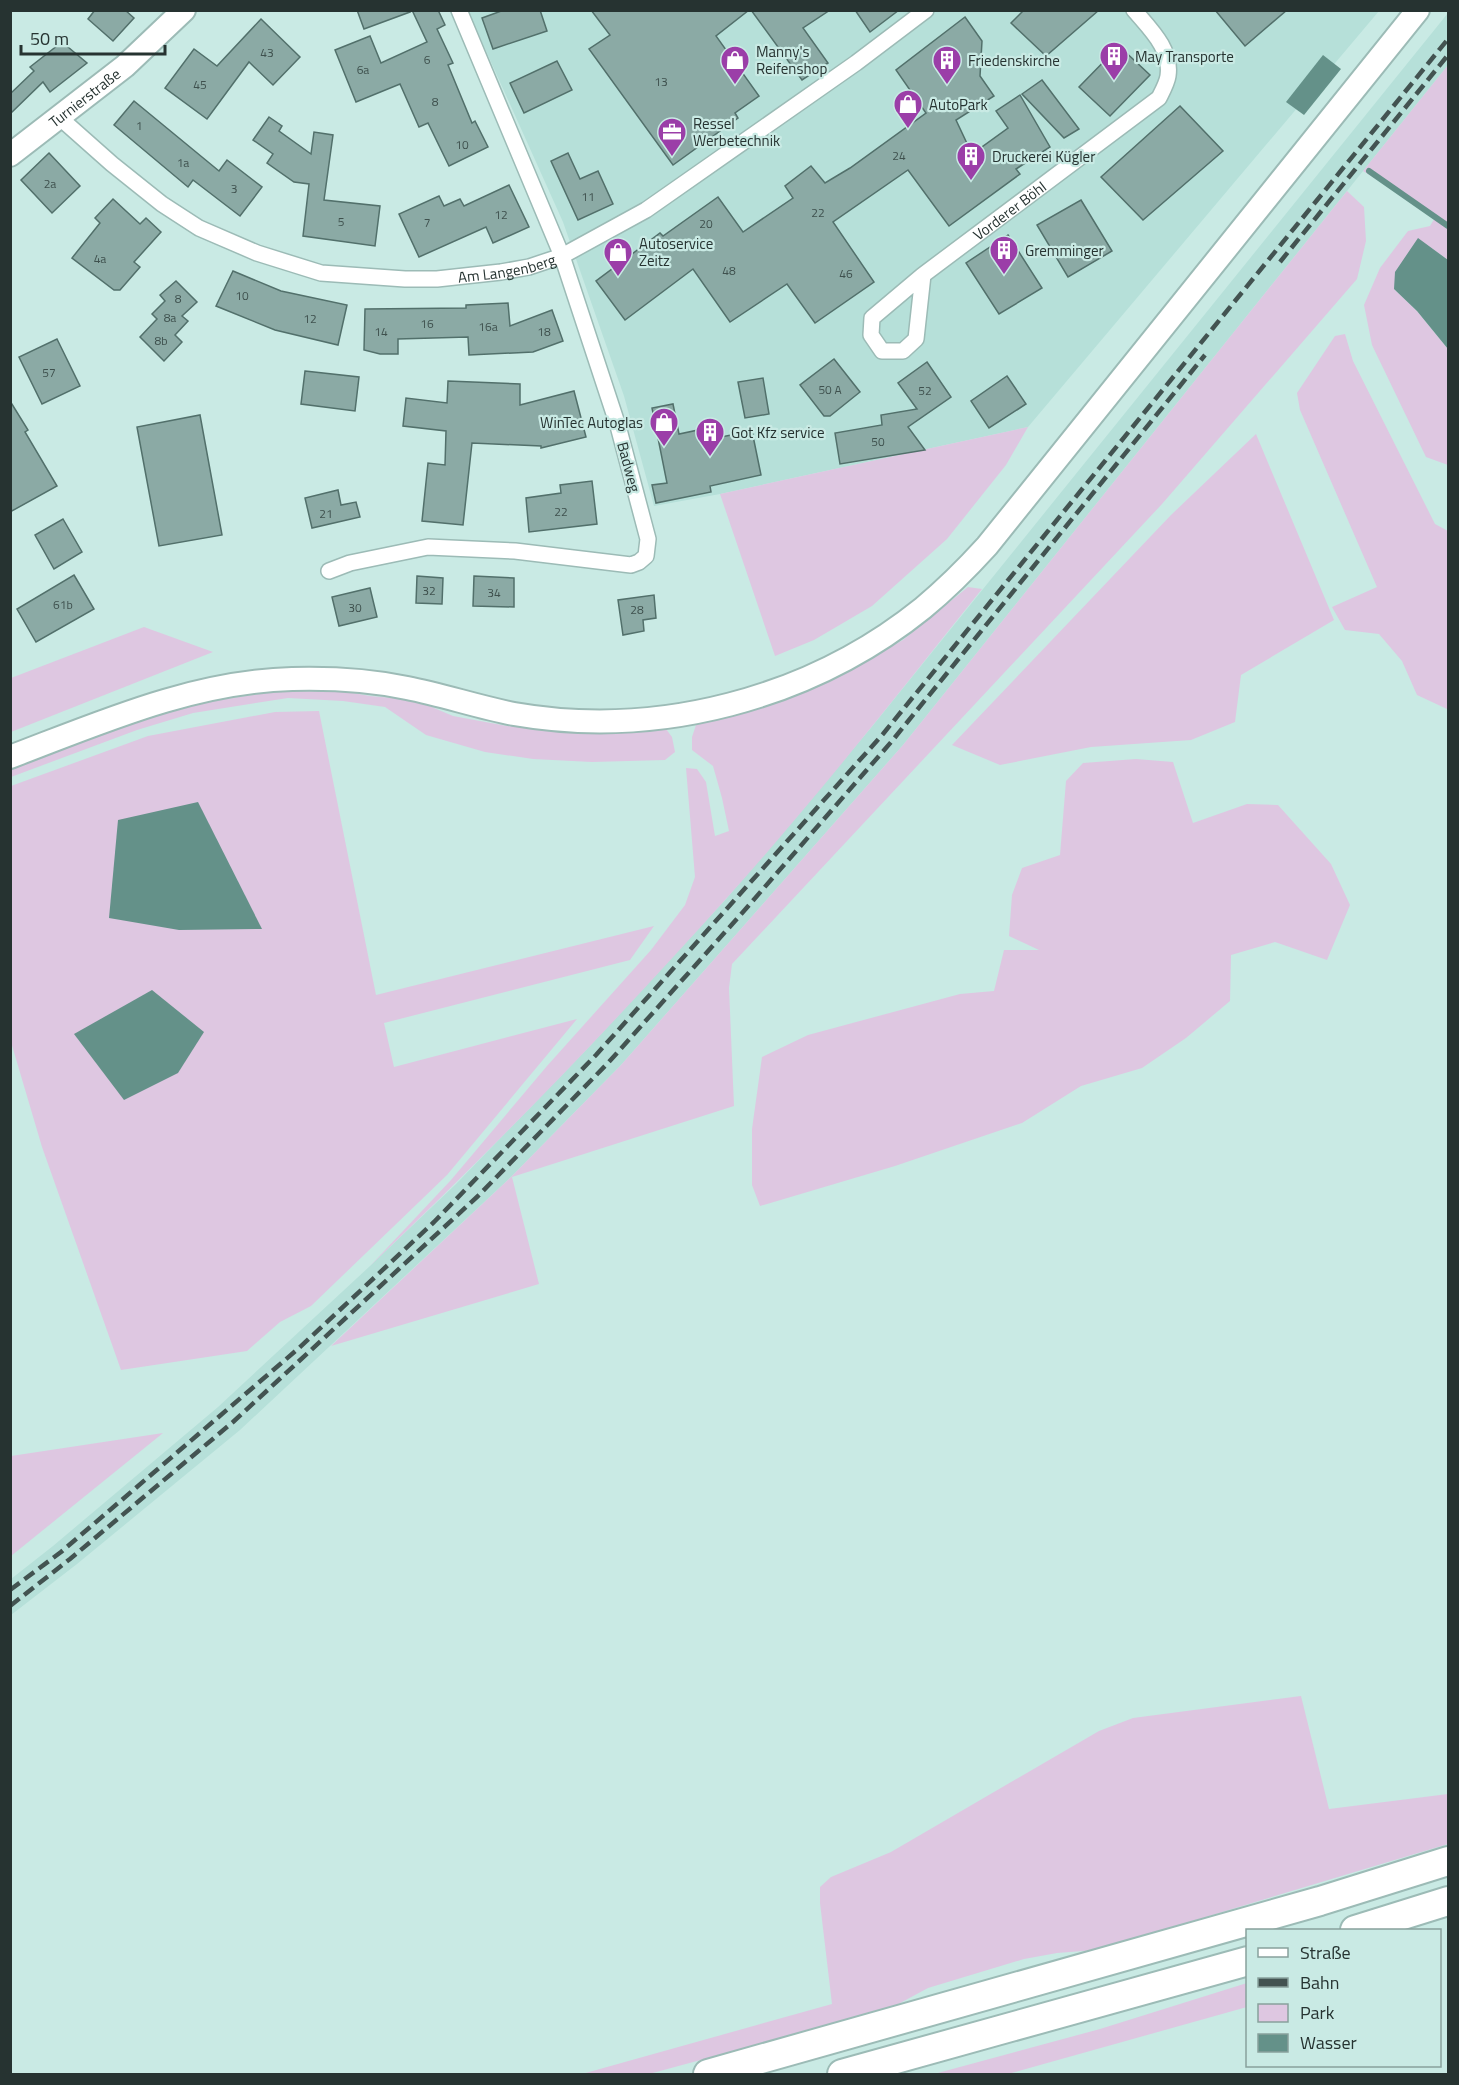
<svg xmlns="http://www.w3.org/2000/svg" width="1459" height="2085" font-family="'Titillium Web',sans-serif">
<rect width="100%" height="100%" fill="#c9eae4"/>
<g fill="#b6e0d9">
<polygon points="468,11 1379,11 1028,427 720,494 654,506 624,396 563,222"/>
<polygon points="1448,13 1448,65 903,745 621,1065 511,1177 240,1430 77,1564 11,1615 11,1579 53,1546 218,1407 370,1266 456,1184 587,1049 726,899 870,729"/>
</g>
<g fill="#dec7e1">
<polygon points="1448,65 1448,260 1418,239 1394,289 1417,311 1448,349 1448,465 1426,457 1372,345 1364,305 1380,268 1408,231 1430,226 1436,216 1363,171"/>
<polygon points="1347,191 1364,207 1366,241 1357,279 1162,504 732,964 729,988 734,1106 512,1177 539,1284 331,1346 511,1177 621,1065 903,745"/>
<polygon points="1345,334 1353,361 1435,524 1448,531 1448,709 1447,709 1417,695 1402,661 1379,634 1345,630 1332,607 1377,587 1300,410 1297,393 1335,336"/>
<polygon points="1028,427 1006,465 947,539 872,606 814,640 775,656 720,494"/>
<polygon points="1256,434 1334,620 1241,675 1235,722 1191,740 1091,747 1000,765 952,745 1171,515"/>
<path d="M968,587L982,589C898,694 815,800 725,900C611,1027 493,1149 370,1266L451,1180L547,1066L651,950L685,905L695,877L686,768L697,769L706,782L715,836L729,831L722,798L713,766L692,750V737L697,722L758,708L839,676L903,640Z"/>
<polygon points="144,627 213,652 11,732 11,678"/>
<polygon points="285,690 342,691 370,696 415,700 453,716 507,726 580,733 666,729 672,737 675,752 665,760 592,762 533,759 485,752 426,735 385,707 343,701 288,698 193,713 137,730 11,777 11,765 154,710"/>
<polygon points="319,711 376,995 654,926 630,960 384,1023 394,1067 577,1019 447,1175 311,1306 280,1322 247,1351 121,1370 42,1147 11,1042 11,786 148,736 275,712"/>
<polygon points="1136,759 1173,762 1193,823 1247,804 1278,805 1331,864 1350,905 1327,960 1275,942 1231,955 1230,1001 1186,1038 1142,1068 1081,1086 1022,1123 895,1166 760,1206 752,1185 752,1129 762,1057 808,1035 960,994 994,991 1004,950 1039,950 1009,936 1012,895 1022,868 1060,855 1066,781 1083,763"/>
<polygon points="163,1433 11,1556 11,1456"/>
<polygon points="1301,1696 1329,1809 1448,1794 1448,1844 1096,1950 1057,1953 1024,1959 928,1988 891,2008 649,2074 582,2074 832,2004 820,1903 820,1887 831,1877 891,1852 1099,1731 1133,1718"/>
<polygon points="1247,1983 1247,2007 1008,2074 934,2074 1100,2029"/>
</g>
<g fill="#649189">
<polygon points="1323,55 1341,69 1304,115 1286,102"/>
<polygon points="1418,238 1448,260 1448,349 1417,311 1394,289 1395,272"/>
<polygon points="198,802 262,929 179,930 109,918 118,820"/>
<polygon points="152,990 204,1032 178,1073 124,1100 74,1034"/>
</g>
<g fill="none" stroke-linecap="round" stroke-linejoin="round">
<polyline stroke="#649189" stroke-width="6" points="1369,171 1448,226"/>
</g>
<g fill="#8baaa5" stroke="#52706b" stroke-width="1.5">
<polygon points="95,10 125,10 134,18 113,41 88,19"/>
<polygon points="357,10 409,10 410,12 364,29"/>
<polygon points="412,10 438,10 445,25 437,29 453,63 448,65 472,123 475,121 488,147 449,166 428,123 419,127 400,84 356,102 335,50 370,36 381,63 427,42"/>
<polygon points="504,10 540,10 547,31 493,49 482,18"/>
<polygon points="591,10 749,10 716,36 759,96 735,113 738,118 673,165 589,49 610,35"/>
<polygon points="751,10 830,10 803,28 828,63 802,80"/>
<polygon points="855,10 899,10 870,32"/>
<polygon points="1024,10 1099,10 1046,56 1011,23"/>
<polygon points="1215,10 1287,10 1245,46"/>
<polygon points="965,17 982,41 980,76 994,96 956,120 972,154 1008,128 996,111 1020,95 1050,147 1016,169 1020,174 949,226 908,170 833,222 874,282 815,323 787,284 730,322 693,269 625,320 596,281 660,233 663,236 718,197 743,232 793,198 785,186 811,166 825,183 850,168 926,113 896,70"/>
<polygon points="261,19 300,57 273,85 249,62 207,119 165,88 194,49 217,66"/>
<polygon points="62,42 87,63 50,92 43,82 10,114 10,94 34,71 30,67"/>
<polygon points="1119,46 1150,75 1110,116 1079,87"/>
<polygon points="557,61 572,90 524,113 510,83"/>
<polygon points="1042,80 1079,129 1064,138 1022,94"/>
<polygon points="134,101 219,171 227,160 262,187 240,216 193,180 188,187 114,125"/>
<polygon points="1180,106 1223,151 1143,220 1101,177"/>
<polygon points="269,117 282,126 279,131 311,154 314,132 333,135 324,200 380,206 375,246 303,236 309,184 294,182 267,163 273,154 253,140"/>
<polygon points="49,153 80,186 52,213 21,180"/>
<polygon points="568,153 580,179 598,171 613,204 578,220 551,161"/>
<polygon points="509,185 529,227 493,243 486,227 419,257 399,214 439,196 444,206 460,199 464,206"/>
<polygon points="113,199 140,224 146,218 161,232 134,262 140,267 120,290 114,290 72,258 100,223 95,218"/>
<polygon points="1081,200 1112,251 1068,277 1037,225"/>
<polygon points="1008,235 1042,288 999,314 966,263"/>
<polygon points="233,271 281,291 347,305 338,345 275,330 216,306"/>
<polygon points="176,281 197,302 182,316 188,321 175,335 182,342 164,361 140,337 157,319 152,314 165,301 160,295"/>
<polygon points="508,303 510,326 552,310 563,341 533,352 469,355 468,337 398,339 398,354 380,354 364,350 365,309 466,308 466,305"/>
<polygon points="57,339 80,386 42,404 19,357"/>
<polygon points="834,359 860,392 830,416 824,416 800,385"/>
<polygon points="927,362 951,397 908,427 925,450 840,464 835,433 882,425 881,415 917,409 898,383"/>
<polygon points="305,371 359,377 355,411 301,404"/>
<polygon points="1007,376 1026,404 989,428 971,401"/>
<polygon points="763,378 769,414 745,418 738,382"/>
<polygon points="448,381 520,384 520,405 574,391 586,437 541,448 541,446 472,443 463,525 422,521 428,463 445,465 446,431 403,426 406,398 447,403"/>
<polygon points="10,401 28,430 25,432 57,486 10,512"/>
<polygon points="673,404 679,434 703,429 706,440 752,431 761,475 710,486 711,492 656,503 652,485 667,483 652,408"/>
<polygon points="200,415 222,535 159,546 137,427"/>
<polygon points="592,481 597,524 529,532 526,498 561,493 560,485"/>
<polygon points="338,490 341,505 356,502 360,517 312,528 305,498"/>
<polygon points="63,519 82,552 54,569 35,535"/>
<polygon points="74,575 94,609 36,642 17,609"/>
<polygon points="417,576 443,578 442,604 416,603"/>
<polygon points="474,576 514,578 514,607 473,606"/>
<polygon points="370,588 377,617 339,626 332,597"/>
<polygon points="654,595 656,618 643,620 644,631 623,635 618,600"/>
</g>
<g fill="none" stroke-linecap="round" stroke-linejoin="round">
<g stroke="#9cbbb6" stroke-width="18">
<g id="minor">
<path id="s1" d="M59,117L112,164L162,204L199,228L257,253L321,273L405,279H437L501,272L529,267L562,256L646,210L856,63L926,10"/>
<path id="s2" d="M923,275L916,339L903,351H882L871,335L872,318L923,275L1159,98C1162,92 1167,83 1168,76C1172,49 1150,29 1134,10"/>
<polyline points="329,571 350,563 428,547 515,551 631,565 639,562 646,556 648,539 618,426 562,256 459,10"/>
</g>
</g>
<g stroke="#9cbbb6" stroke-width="26">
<g id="secondary">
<path id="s3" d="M10,155L125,66L184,10"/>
<path d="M10,757C102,722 192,682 292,679C330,678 369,680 407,688C443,695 478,707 514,714C657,739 810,699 923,608C946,589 967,568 987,546L1418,10"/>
</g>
</g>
<g stroke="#9cbbb6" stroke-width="32">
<g id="motorway">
<polyline points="1355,1930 1448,1901"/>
<polyline points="708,2074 1320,1901 1448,1861"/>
<polyline points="842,2074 1248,1961"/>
</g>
</g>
<use href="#minor" stroke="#fff" stroke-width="15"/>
<use href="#secondary" stroke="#fff" stroke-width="22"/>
<use href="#motorway" stroke="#fff" stroke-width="28"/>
<g stroke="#435351" stroke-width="4.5" stroke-dasharray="12 6" stroke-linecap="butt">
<polyline points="1280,262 1448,55"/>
<polyline points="10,1590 61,1552 299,1348 434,1222 596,1055 883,734 1448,39"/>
<polyline points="10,1606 70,1559 233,1422 478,1196 608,1063 743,912 892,741 1205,355"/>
</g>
</g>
<defs>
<g id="building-pin" transform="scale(1.5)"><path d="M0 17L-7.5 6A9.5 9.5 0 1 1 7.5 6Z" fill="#9b3ea8" stroke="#c9eae4"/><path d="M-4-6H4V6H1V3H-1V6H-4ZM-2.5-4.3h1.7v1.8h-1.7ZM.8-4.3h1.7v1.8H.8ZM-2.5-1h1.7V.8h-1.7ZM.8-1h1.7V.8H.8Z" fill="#fff"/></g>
<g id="shop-pin" transform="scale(1.5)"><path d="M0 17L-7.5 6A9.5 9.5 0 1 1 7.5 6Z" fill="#9b3ea8" stroke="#c9eae4"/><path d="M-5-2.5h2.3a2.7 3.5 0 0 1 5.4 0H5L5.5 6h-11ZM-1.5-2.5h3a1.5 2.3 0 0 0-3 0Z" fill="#fff"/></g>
<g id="office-pin" transform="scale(1.5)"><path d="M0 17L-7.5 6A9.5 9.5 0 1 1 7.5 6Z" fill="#9b3ea8" stroke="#c9eae4"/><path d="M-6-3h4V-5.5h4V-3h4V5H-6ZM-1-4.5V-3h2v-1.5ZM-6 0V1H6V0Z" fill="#fff"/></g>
</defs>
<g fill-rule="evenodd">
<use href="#building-pin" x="1114" y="56"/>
<use href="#shop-pin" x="735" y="60"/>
<use href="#building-pin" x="947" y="60"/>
<use href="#shop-pin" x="908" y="104"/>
<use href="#office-pin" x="672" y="132"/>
<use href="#building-pin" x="971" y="156"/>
<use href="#building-pin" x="1004" y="250"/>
<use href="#shop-pin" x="618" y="252"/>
<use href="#shop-pin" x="664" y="422"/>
<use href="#building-pin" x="710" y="432"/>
</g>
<g text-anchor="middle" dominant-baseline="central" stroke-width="4.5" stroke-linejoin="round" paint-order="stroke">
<g font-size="12" fill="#3f514e">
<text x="267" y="52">43</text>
<text x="427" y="59">6</text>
<text x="363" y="69">6a</text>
<text x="661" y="81">13</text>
<text x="200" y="84">45</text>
<text x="435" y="101">8</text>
<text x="139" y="125">1</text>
<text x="462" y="144">10</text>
<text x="899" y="155">24</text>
<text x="183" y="162">1a</text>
<text x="50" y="183">2a</text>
<text x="234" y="188">3</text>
<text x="588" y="196">11</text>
<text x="818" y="212">22</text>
<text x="501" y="214">12</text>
<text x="341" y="221">5</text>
<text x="427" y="222">7</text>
<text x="706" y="223">20</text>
<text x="100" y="258">4a</text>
<text x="729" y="270">48</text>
<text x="846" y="273">46</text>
<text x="242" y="295">10</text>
<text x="178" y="298">8</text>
<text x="170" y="317">8a</text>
<text x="310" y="318">12</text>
<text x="427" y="323">16</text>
<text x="488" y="326">16a</text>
<text x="381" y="331">14</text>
<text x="544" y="331">18</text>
<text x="161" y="340">8b</text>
<text x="49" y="372">57</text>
<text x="830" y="389">50 A</text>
<text x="925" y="390">52</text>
<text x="878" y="441">50</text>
<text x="561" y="511">22</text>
<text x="326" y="513">21</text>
<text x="429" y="590">32</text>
<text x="494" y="592">34</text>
<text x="63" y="604">61b</text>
<text x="355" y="607">30</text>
<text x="637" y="609">28</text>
</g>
<g font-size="15" fill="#263331" stroke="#c9eae4" text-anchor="start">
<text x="756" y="51">Manny's<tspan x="756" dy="17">Reifenshop</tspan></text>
<text x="1135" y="56">May Transporte</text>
<text x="968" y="60">Friedenskirche</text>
<text x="929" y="104">AutoPark</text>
<text x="693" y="123">Ressel<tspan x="693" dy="17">Werbetechnik</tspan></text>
<text x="992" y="156">Druckerei Kügler</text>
<text x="639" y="243">Autoservice<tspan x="639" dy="17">Zeitz</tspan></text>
<text x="1025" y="250">Gremminger</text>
<text x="643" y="422" text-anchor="end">WinTec Autoglas</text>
<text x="731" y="432">Got Kfz service</text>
</g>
<g font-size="15" fill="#263331" stroke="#c9eae4">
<text stroke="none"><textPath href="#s3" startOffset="94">Turnierstraße</textPath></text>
<text stroke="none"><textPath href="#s2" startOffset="314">Vorderer Böhl</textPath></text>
<text stroke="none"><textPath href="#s1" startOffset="496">Am Langenberg</textPath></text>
<text transform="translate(629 467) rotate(75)">Badweg</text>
</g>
</g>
<rect width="1459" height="2085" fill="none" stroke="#263331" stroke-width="24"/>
<rect x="1246" y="1929" width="195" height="138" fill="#c9eae4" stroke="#88a19c" stroke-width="1.5"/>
<rect x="1258" y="1948" width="30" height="9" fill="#ffffff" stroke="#88a19c" stroke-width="1.5"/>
<text x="1300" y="1959" font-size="18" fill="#263331">Straße</text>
<rect x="1258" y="1978" width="30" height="9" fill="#435351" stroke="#88a19c" stroke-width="1.5"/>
<text x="1300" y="1989" font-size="18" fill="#263331">Bahn</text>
<rect x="1258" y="2004" width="30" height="18" fill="#dec7e1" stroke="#88a19c" stroke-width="1.5"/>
<text x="1300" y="2019" font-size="18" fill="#263331">Park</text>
<rect x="1258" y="2034" width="30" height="18" fill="#649189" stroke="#88a19c" stroke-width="1.5"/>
<text x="1300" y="2049" font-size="18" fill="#263331">Wasser</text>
<path d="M21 45v9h144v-9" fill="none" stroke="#263331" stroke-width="3"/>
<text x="30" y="45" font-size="18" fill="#263331" stroke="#c9eae4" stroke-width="4.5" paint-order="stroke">50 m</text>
</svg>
